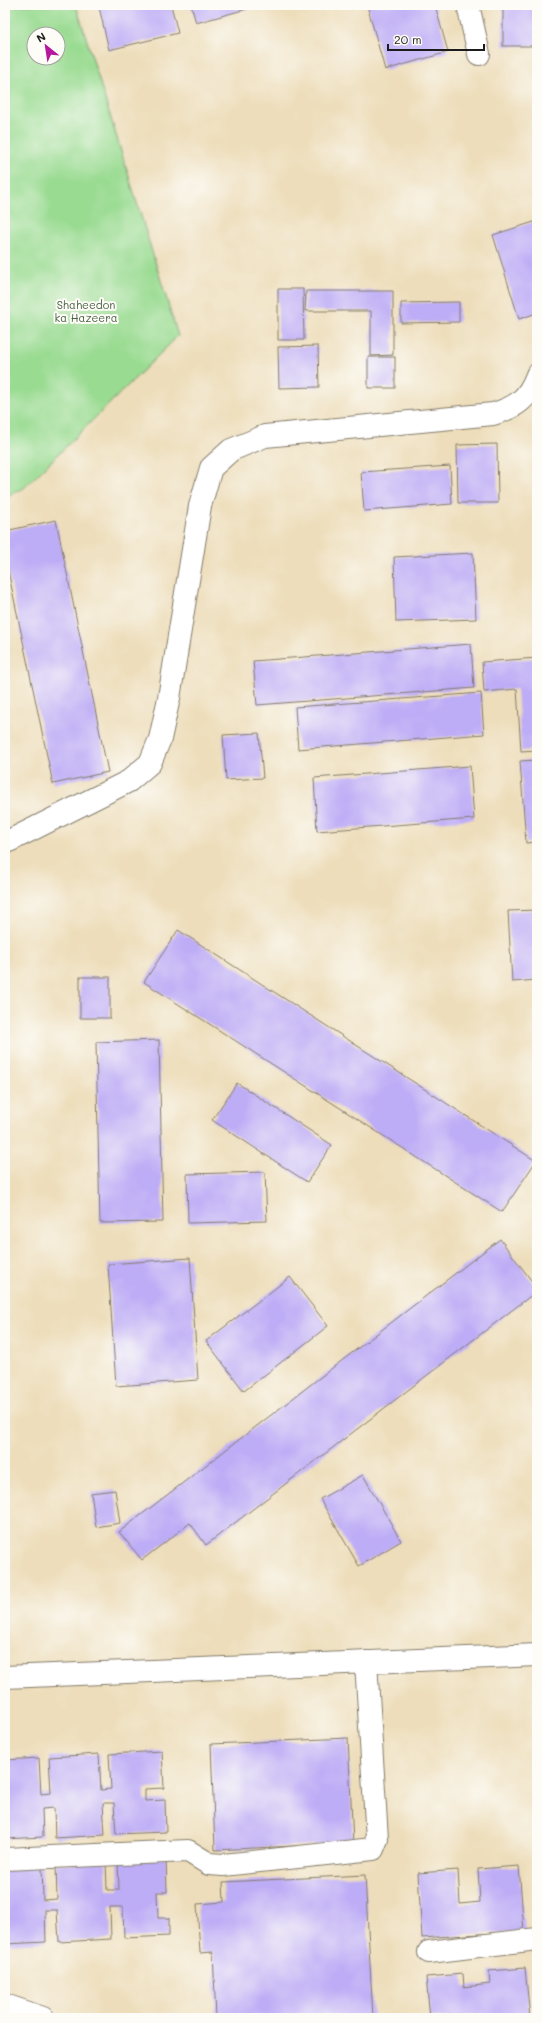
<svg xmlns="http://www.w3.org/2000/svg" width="542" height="2023" font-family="Mali,sans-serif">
<rect width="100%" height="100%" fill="#fdfcf7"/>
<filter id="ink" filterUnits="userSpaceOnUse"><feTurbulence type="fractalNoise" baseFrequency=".025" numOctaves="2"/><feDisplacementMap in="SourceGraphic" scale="8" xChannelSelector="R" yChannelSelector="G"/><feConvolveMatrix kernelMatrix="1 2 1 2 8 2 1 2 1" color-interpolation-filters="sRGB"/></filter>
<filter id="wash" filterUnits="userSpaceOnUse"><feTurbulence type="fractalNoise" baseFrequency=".012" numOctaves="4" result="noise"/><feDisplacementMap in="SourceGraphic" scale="16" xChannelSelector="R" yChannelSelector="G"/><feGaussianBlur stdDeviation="0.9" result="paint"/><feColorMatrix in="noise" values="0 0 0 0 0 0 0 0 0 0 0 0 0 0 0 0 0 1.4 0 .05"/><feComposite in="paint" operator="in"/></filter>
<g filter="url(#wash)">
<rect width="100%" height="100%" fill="#edddba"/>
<path fill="#9adb92" stroke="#5b7c57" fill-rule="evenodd" d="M5,5H76L178,336L24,488L5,497ZM34,34H58V58H34Z"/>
<g id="blocks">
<g fill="#bdacf6">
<polygon points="108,5 171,5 178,33 109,50 99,7"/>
<polygon points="191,5 261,5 196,23"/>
<polygon points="367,5 435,5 448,52 385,70"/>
<rect x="503" y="5" width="34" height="41"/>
<polygon points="537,221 537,313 519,319 493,235"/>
<polygon points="278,289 303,289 304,340 278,340"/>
<polygon points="306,291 393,291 393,355 371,356 371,311 305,311"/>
<polygon points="459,302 459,322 401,323 401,303"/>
<polygon points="318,346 319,387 279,388 278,347"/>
<rect x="368" y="357" width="27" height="31"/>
<polygon points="497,444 498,503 458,503 457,445"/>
<polygon points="450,466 452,504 364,511 361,472"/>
<polygon points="56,520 108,772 53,784 5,556 5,531"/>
<polygon points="473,553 476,619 396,622 394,557"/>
<polygon points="471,644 474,688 257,705 253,661"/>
<polygon points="537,658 537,750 521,751 517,689 484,692 482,662"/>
<polygon points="481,693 484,734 298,749 295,707"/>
<polygon points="259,733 263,778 226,780 223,735"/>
<polygon points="537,760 537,842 526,843 520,761"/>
<polygon points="470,766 474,819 317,831 314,778"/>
<polygon points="537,910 537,980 512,982 508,911"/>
<polygon points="178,930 536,1161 502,1212 144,982"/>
<rect x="80" y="977" width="30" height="41"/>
<polygon points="159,1040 163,1222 100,1223 96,1042"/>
<polygon points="237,1083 332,1145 307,1182 212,1120"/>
<polygon points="265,1172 267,1221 188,1223 187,1174"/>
<polygon points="500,1239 537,1288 537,1291 206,1545 190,1523 142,1560 119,1532"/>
<polygon points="190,1258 198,1380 116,1386 108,1264"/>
<polygon points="290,1277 328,1326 244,1391 206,1341"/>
<polygon points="363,1475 401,1541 359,1566 320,1499"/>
<polygon points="115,1490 120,1523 96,1527 91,1493"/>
<polygon points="348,1738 353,1843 215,1850 211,1744"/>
<polygon points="162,1751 164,1788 145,1789 145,1801 165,1800 166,1832 116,1834 114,1803 103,1803 105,1835 55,1838 54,1808 42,1809 43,1837 5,1839 5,1760 39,1758 41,1794 51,1793 49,1757 99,1754 101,1790 111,1789 109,1754"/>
<polygon points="166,1858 167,1892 157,1892 158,1918 169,1918 169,1936 124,1938 123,1907 110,1907 111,1939 59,1942 57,1910 45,1910 46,1942 5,1944 5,1866 42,1864 43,1900 57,1899 56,1864 106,1861 107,1890 119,1890 118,1861"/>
<polygon points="519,1866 524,1931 422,1938 418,1873 458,1870 460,1904 480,1902 478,1869"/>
<polygon points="365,1875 373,2018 216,2018 213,1952 200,1953 197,1904 224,1902 223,1882"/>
<polygon points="525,1968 530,2018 490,2018 490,2014 466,2015 466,2018 430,2018 426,1977 463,1974 464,1987 490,1984 489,1971"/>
</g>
</g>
</g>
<g filter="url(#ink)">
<use href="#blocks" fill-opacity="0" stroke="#847c6b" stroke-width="1"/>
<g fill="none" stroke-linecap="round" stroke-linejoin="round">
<g stroke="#847c6b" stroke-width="24">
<g id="minor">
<polyline points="468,5 479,54"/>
<path d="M5,843L129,781L150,763L160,739L169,698L200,506L211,468L231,450L265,436L493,414C517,407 528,399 537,375"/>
<polyline points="5,1677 537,1655"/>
<polyline points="5,1859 188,1851 209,1864 223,1865 373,1849 377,1839 366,1662"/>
<polyline points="429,1952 537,1939"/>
</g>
</g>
<g stroke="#847c6b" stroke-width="24">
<polyline id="major" points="5,2005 43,2018"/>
</g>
<use href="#minor" stroke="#fff" stroke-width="22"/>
<use href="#major" stroke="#fff" stroke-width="22"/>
</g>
</g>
<g text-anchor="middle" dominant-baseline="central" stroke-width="4" stroke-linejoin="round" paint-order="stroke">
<g font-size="11" fill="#485f45" stroke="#fdfcf7">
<text x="86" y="304">Shaheedon<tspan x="86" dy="13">ka Hazeera</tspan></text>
</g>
</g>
<rect width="542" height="2023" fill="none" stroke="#fdfcf7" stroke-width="20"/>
<g transform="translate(46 46) rotate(330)"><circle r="19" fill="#fdfcf7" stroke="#a3a29f"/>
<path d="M0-3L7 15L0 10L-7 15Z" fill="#b5179e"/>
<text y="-6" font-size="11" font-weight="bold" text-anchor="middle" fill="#1c1c1c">N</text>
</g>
<path d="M388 44v6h96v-6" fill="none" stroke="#1c1c1c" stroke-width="2"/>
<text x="394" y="44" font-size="12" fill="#1c1c1c" stroke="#fdfcf7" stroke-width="3" paint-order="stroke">20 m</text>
</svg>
